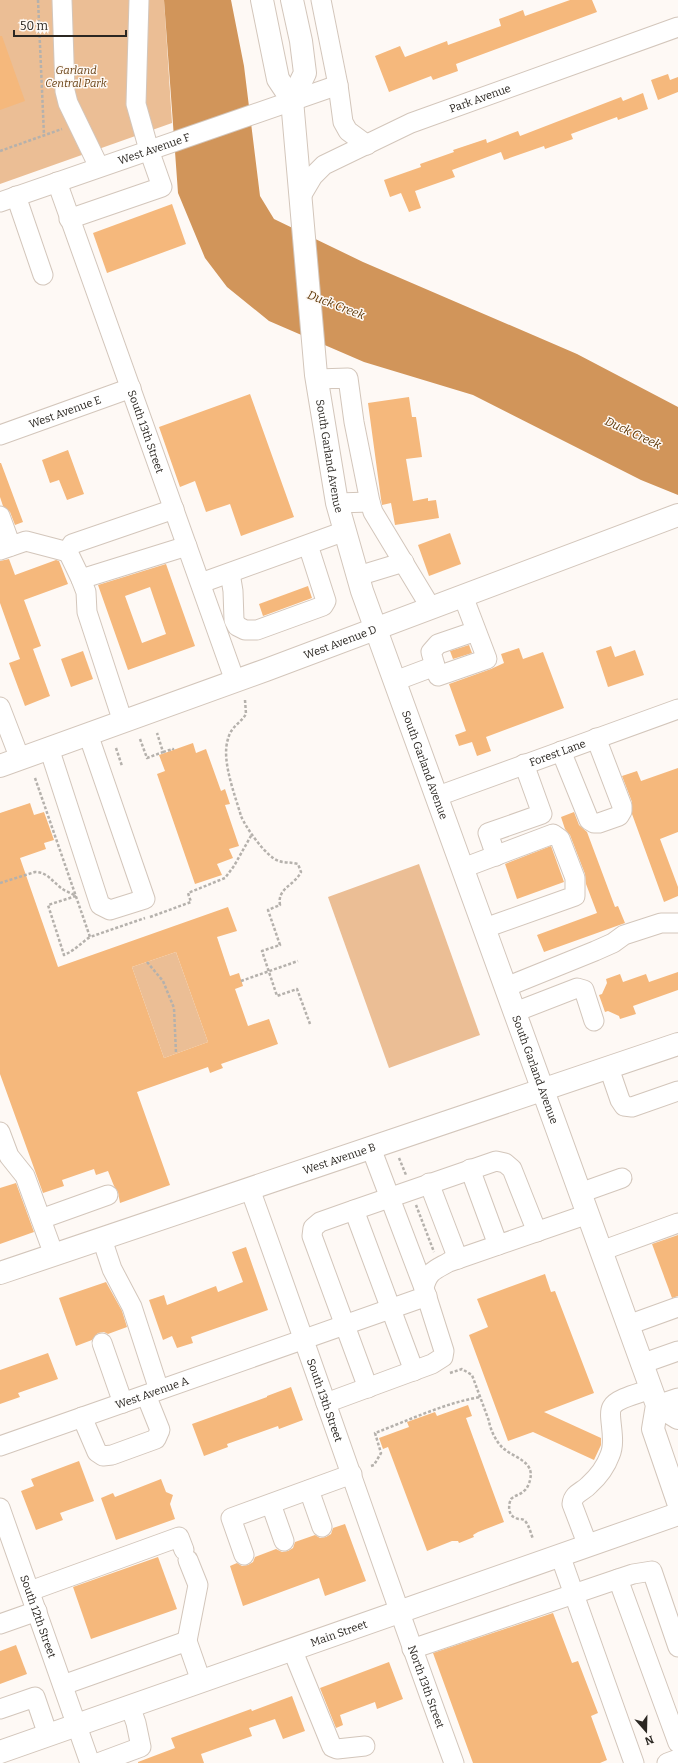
<svg xmlns="http://www.w3.org/2000/svg" width="678" height="1763" font-family="Bitter,serif">
<rect width="100%" height="100%" fill="#fef9f5"/>
<g fill="#ebbe95">
<polygon points="0,0 164,0 172,123 0,184"/>
<polygon points="419,864 480,1035 389,1068 328,897"/>
<polygon points="176,952 208,1042 164,1058 132,967"/>
</g>
<polygon fill="#d1955a" points="164,0 231,0 244,66 260,196 274,219 363,262 577,354 678,407 678,495 641,480 473,395 364,362 269,321 227,287 205,258 178,193"/>
<g fill="#f5b87c" fill-rule="evenodd">
<polygon points="570,0 592,0 597,12 456,64 458,71 433,80 431,76 389,92 375,56 400,46 405,57 447,41 448,45 501,26 499,19 523,10 525,16"/>
<polygon points="0,36 2,36 25,101 0,110"/>
<polygon points="668,74 670,80 678,77 678,92 658,100 651,80"/>
<polygon points="643,93 648,109 618,120 617,117 571,134 573,139 545,149 544,146 504,160 501,152 452,170 455,177 415,191 421,208 409,212 401,193 390,197 384,180 421,167 420,164 454,152 453,150 486,139 487,143 518,131 520,136 621,97 623,101"/>
<polygon points="172,204 186,244 107,273 93,233"/>
<polygon points="250,394 294,517 241,536 230,504 206,512 195,481 180,487 159,427"/>
<polygon points="409,397 412,417 416,417 422,457 406,459 413,501 428,498 428,501 436,500 439,518 395,525 391,503 382,505 381,499 368,403"/>
<polygon points="68,450 84,494 67,500 59,480 50,483 42,460"/>
<polygon points="0,463 1,463 23,522 15,525 10,512 3,506 0,497"/>
<polygon points="450,533 461,564 429,576 418,545"/>
<polygon points="9,559 15,575 56,560 59,561 68,584 24,600 41,646 33,649 50,696 25,706 9,663 20,659 0,603 0,561"/>
<path d="M166,564L195,646L128,670L98,585ZM150,587L166,634L142,643L125,596Z"/>
<polygon points="308,586 312,598 263,616 259,604"/>
<polygon points="469,645 472,653 453,659 450,651"/>
<polygon points="611,646 615,657 635,650 644,675 608,687 596,651"/>
<polygon points="519,648 523,659 543,652 564,708 486,737 491,751 477,756 472,742 459,746 455,735 466,731 449,684 491,669 504,663 501,654"/>
<polygon points="83,651 93,679 71,687 61,659"/>
<polygon points="193,743 196,753 206,749 221,791 225,789 230,804 225,805 239,846 229,849 233,858 217,864 222,875 195,884 157,774 165,771 159,755"/>
<polygon points="678,768 678,832 660,839 678,887 678,896 664,902 632,814 632,802 622,776 637,771 641,781"/>
<path d="M30,803L34,815L44,812L54,840L44,843L46,849L20,858L58,967L228,907L237,931L217,937L230,976L239,973L243,986L235,989L248,1026L269,1019L278,1044L221,1064L223,1068L210,1073L208,1067L137,1092L170,1185L120,1203L118,1192L114,1186L108,1171L96,1175L94,1169L62,1180L64,1186L43,1193L0,1074V813ZM176,952L208,1042L164,1058L132,967Z"/>
<polygon points="574,812 579,825 587,832 615,907 618,906 625,923 544,952 537,935 597,913 586,884 585,874 570,835 565,829 561,817"/>
<polygon points="551,846 564,882 517,899 505,864"/>
<polygon points="678,972 678,990 633,1006 636,1014 620,1019 619,1016 608,1011 605,1012 599,995 602,994 607,983 606,979 620,974 623,982 646,974 649,982"/>
<polygon points="16,1183 34,1232 0,1244 0,1188"/>
<polygon points="678,1235 678,1296 672,1298 652,1244"/>
<polygon points="246,1247 268,1310 191,1337 193,1343 177,1348 172,1336 163,1340 149,1300 164,1295 167,1305 216,1286 218,1292 243,1282 232,1252"/>
<polygon points="545,1274 551,1292 555,1291 594,1393 544,1412 601,1438 601,1445 594,1460 533,1432 508,1441 469,1335 488,1327 477,1299"/>
<polygon points="106,1282 122,1311 127,1327 108,1334 104,1332 98,1333 92,1340 76,1346 59,1298"/>
<polygon points="48,1353 58,1379 18,1393 20,1397 0,1404 0,1370"/>
<polygon points="291,1387 303,1420 279,1429 278,1426 227,1444 228,1447 204,1456 192,1424 267,1397 267,1396"/>
<polygon points="468,1405 472,1416 466,1418 504,1522 478,1532 473,1535 474,1537 459,1543 458,1541 452,1541 427,1551 388,1447 383,1449 379,1438 409,1427 407,1422 435,1412 437,1416"/>
<polygon points="79,1461 94,1501 60,1513 63,1520 36,1530 21,1491 34,1486 31,1479"/>
<polygon points="161,1479 166,1492 173,1495 170,1504 175,1519 116,1540 101,1498 113,1493 115,1497"/>
<polygon points="345,1524 366,1581 325,1596 319,1578 243,1606 230,1566 237,1563 242,1566 248,1565 253,1562 255,1557 276,1549 282,1552 288,1551 293,1548 295,1542 315,1535 320,1538 326,1537 331,1534 333,1528"/>
<polygon points="158,1557 177,1609 91,1639 73,1587"/>
<polygon points="553,1613 572,1663 578,1661 598,1713 591,1716 607,1760 600,1763 473,1763 433,1653"/>
<polygon points="16,1645 27,1674 0,1684 0,1651"/>
<polygon points="389,1662 403,1699 377,1709 375,1702 340,1715 343,1725 336,1728 320,1688"/>
<polygon points="292,1696 305,1731 283,1739 275,1719 249,1728 252,1736 201,1754 204,1763 138,1763 138,1762 175,1748 171,1738 251,1709 252,1711"/>
</g>
<g fill="none" stroke-linecap="round" stroke-linejoin="round">
<g stroke="#d3c6bb" stroke-width="21">
<g id="minor">
<polyline points="62,0 65,91 68,103 99,167"/>
<polyline points="321,0 338,85 343,122 348,131 367,145"/>
<path id="s1" d="M57,182L235,681"/>
<polyline points="16,196 43,275"/>
<path id="s2" d="M300,198L313,176L324,165L411,123L678,27"/>
<path id="s3" d="M0,202L338,85"/>
<polyline points="69,219 162,187 149,150 136,104 139,0"/>
<polyline points="317,379 348,378 354,422 370,502"/>
<path id="s4" d="M0,435L131,388"/>
<polyline points="337,503 370,502 373,512 431,608"/>
<polyline points="0,516 11,546"/>
<polyline points="0,550 26,541 68,552"/>
<polyline points="230,573 233,591 234,620 237,626 245,630 257,630 323,606 326,601 308,545"/>
<polyline points="358,576 404,562"/>
<polyline points="81,579 68,552 72,544 174,509"/>
<polyline points="201,583 345,531"/>
<polyline points="463,596 487,659 438,676 431,652 438,644 476,631"/>
<polyline points="395,681 435,666"/>
<polyline points="0,707 20,759"/>
<polyline points="123,722 87,612 86,592 81,579 187,546"/>
<polyline points="49,748 100,905 110,910 145,899 88,734"/>
<polyline points="561,751 589,820 594,823 599,823 619,816 622,811 622,806 596,738"/>
<path id="s5" d="M438,796L678,709"/>
<polyline points="496,856 488,833 542,814 524,764"/>
<polyline points="463,868 553,834 560,839 575,878 575,896 485,928"/>
<polyline points="506,987 595,951 613,943 624,935 661,923 678,923"/>
<polyline points="515,1012 577,988 584,990 594,1021"/>
<polyline points="609,1068 620,1100 624,1106 632,1107 678,1091"/>
<polyline points="0,1132 9,1156 25,1176 54,1255"/>
<polyline points="371,1148 424,1288"/>
<polyline points="470,1169 498,1245"/>
<polyline points="429,1183 458,1259"/>
<path id="s6" d="M250,1189C319,1380 384,1572 454,1763"/>
<polyline points="580,1193 622,1178"/>
<polyline points="354,1210 414,1371"/>
<polyline points="41,1219 108,1195"/>
<polyline points="102,1239 112,1269 132,1307 159,1390"/>
<polyline points="601,1251 678,1223"/>
<polyline points="628,1325 678,1307"/>
<polyline points="102,1343 123,1403"/>
<polyline points="641,1364 678,1351"/>
<polyline points="368,1388 312,1236 313,1228 320,1222 354,1210 496,1161 505,1163 512,1169 537,1232"/>
<path d="M326,1403L432,1364L443,1357L444,1351L424,1288C428,1271 435,1270 449,1262L588,1214"/>
<polyline points="657,1405 678,1398"/>
<polyline points="82,1417 97,1452 103,1456 112,1455 156,1439 160,1430 146,1395"/>
<path id="s7" d="M0,1446L427,1296"/>
<polyline points="309,1490 322,1527"/>
<polyline points="271,1504 284,1541"/>
<path id="s8" d="M0,1508L90,1763"/>
<path d="M588,1546L572,1504C573,1493 583,1492 589,1485C598,1477 606,1466 610,1455C617,1439 607,1416 612,1407C617,1398 641,1393 651,1389"/>
<polyline points="244,1555 231,1518 352,1474"/>
<polyline points="560,1555 634,1763"/>
<polyline points="30,1591 179,1537 184,1550"/>
<polyline points="0,1624 37,1611"/>
<polyline points="187,1641 198,1585 188,1560"/>
<polyline points="678,1647 652,1571 633,1574 618,1579 678,1743"/>
<polyline points="292,1649 332,1747 337,1749 365,1746"/>
<polyline points="412,1649 618,1579"/>
<polyline points="63,1685 187,1641 201,1681"/>
<polyline points="0,1709 35,1697 48,1735"/>
<polyline points="98,1763 141,1747 136,1723 130,1706"/>
<polyline points="667,1763 678,1759"/>
</g>
</g>
<g stroke="#d3c6bb" stroke-width="24">
<g id="major">
<path id="s9" d="M262,0L278,79L292,100L316,375L337,503L362,591L657,1405L653,1429L678,1502"/>
<polyline points="292,0 301,41 305,73 292,100"/>
<path id="s10" d="M0,766L266,670L678,515"/>
<path id="s11" d="M0,1273L678,1044"/>
<polyline points="657,1405 678,1418"/>
<path id="s12" d="M0,1752L678,1514"/>
</g>
</g>
<g stroke="#b5b1ac" stroke-width="2.5" stroke-dasharray="3 2" stroke-linecap="butt">
<polyline points="38,0 44,135"/>
<polyline points="0,151 62,129"/>
<path d="M245,700L246,714C241,723 231,726 228,739C221,760 235,795 241,816C246,828 267,858 279,861C285,863 291,862 298,864L301,872C294,886 277,888 280,905L268,910L280,945L262,951L277,996L297,989L310,1024"/>
<polyline points="140,739 147,758 163,752 157,733"/>
<polyline points="116,748 122,766"/>
<polyline points="163,752 173,749 173,750"/>
<polyline points="35,778 90,937 145,918"/>
<path d="M0,883L35,872C47,872 52,881 61,888C65,891 71,893 76,896"/>
<path d="M76,896L48,905L64,955C74,951 81,943 90,937"/>
<polyline points="150,917 191,902 188,893 225,878 234,866 252,834"/>
<polyline points="147,962 163,981 174,1008 176,1053"/>
<polyline points="241,981 298,961"/>
<polyline points="399,1158 406,1175"/>
<polyline points="416,1205 434,1252"/>
<path d="M450,1373L462,1369L472,1375L489,1421C490,1429 496,1442 503,1448C514,1458 535,1461 530,1480C529,1484 527,1489 524,1491C520,1495 515,1495 511,1499C508,1505 508,1516 516,1518C519,1520 523,1518 525,1521C529,1525 531,1534 533,1539"/>
<path d="M371,1466L374,1465L381,1453L375,1433C407,1421 447,1402 481,1397"/>
</g>
<use href="#minor" stroke="#fff" stroke-width="19"/>
<use href="#major" stroke="#fff" stroke-width="22"/>
</g>
<g text-anchor="middle" dominant-baseline="central" stroke-width="3" stroke-linejoin="round" paint-order="stroke">
<g font-size="11" font-style="italic" fill="#673f11" stroke="#fef9f5">
<text x="76" y="70">Garland<tspan x="76" dy="13">Central Park</tspan></text>
</g>
<g font-size="11" fill="#2b2722" stroke="#fef9f5">
<text stroke="none"><textPath href="#s2" startOffset="211">Park Avenue</textPath></text>
<text stroke="none"><textPath href="#s3" startOffset="163">West Avenue F</textPath></text>
<text stroke="none"><textPath href="#s4" startOffset="69">West Avenue E</textPath></text>
<text stroke="none"><textPath href="#s1" startOffset="265">South 13th Street</textPath></text>
<text stroke="none"><textPath href="#s9" startOffset="464">South Garland Avenue</textPath></text>
<text stroke="none"><textPath href="#s10" startOffset="362">West Avenue D</textPath></text>
<text stroke="none"><textPath href="#s5" startOffset="127">Forest Lane</textPath></text>
<text stroke="none"><textPath href="#s9" startOffset="788">South Garland Avenue</textPath></text>
<text stroke="none"><textPath href="#s9" startOffset="1112">South Garland Avenue</textPath></text>
<text stroke="none"><textPath href="#s11" startOffset="358">West Avenue B</textPath></text>
<text stroke="none"><textPath href="#s7" startOffset="161">West Avenue A</textPath></text>
<text stroke="none"><textPath href="#s6" startOffset="224">South 13th Street</textPath></text>
<text stroke="none"><textPath href="#s8" startOffset="115">South 12th Street</textPath></text>
<text stroke="none"><textPath href="#s12" startOffset="359">Main Street</textPath></text>
<text stroke="none"><textPath href="#s6" startOffset="528">North 13th Street</textPath></text>
</g>
<g font-size="12" font-style="italic" fill="#5d3605" stroke="#fef9f5">
<text transform="translate(336 305) rotate(21)">Duck Creek</text>
<text transform="translate(633 433) rotate(25)">Duck Creek</text>
</g>
</g>
<g transform="translate(646 1731) rotate(160)" stroke="#fef9f5" stroke-width="3" paint-order="stroke">
<path d="M0-3L7 15L0 10L-7 15Z" fill="#2b2722"/>
<text y="-6" font-size="11" font-weight="bold" text-anchor="middle" fill="#2b2722">N</text>
</g>
<path d="M14 30v6h112v-6" fill="none" stroke="#2b2722" stroke-width="2"/>
<text x="20" y="30" font-size="12" fill="#2b2722" stroke="#fef9f5" stroke-width="3" paint-order="stroke">50 m</text>
</svg>
